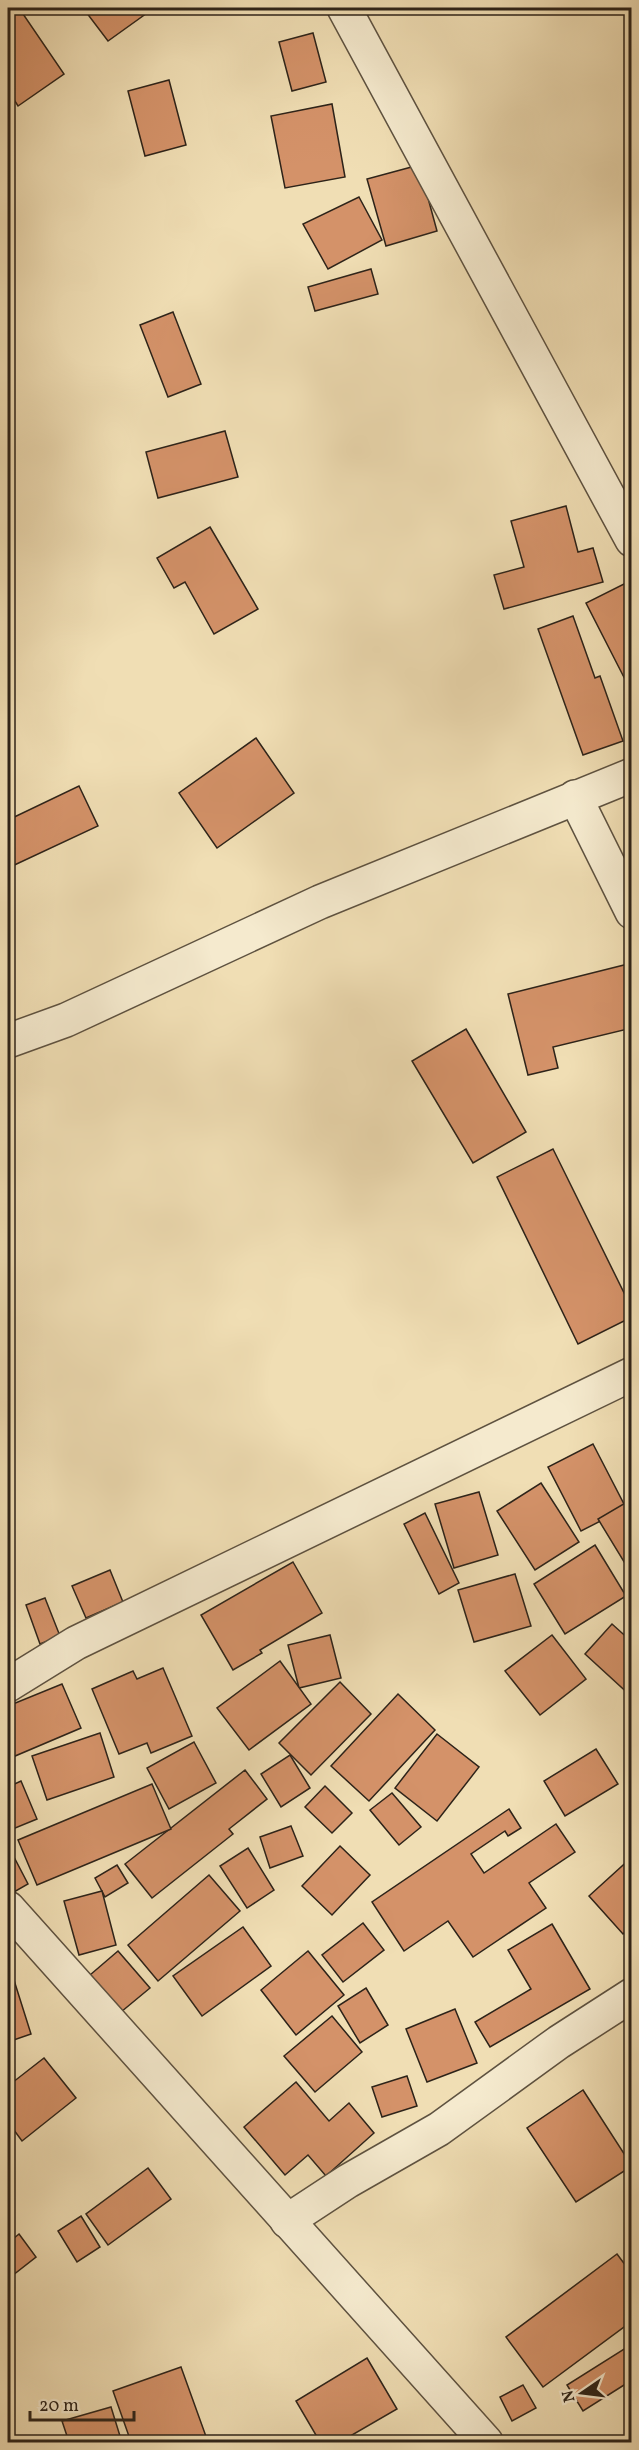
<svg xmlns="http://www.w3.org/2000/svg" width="639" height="2450" font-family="Vollkorn,serif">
<rect width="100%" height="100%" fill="#f0deb4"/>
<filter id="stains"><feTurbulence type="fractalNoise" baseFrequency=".00333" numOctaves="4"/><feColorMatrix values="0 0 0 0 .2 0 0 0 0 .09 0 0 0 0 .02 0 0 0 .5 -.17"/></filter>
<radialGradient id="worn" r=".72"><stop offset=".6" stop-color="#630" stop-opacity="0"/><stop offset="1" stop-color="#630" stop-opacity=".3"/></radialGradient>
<g fill="#d49269" stroke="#2d2319" stroke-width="1.5">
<polygon points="16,8 19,8 64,74 18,106 8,90 8,14"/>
<polygon points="83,8 154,8 108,41"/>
<polygon points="313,33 326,82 292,91 279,42"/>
<polygon points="169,80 186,145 145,156 128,91"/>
<polygon points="332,104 345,177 285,188 271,116"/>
<polygon points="419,165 437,231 386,246 367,179"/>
<polygon points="359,197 382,240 328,269 303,224"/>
<polygon points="371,269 378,294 315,311 308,287"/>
<polygon points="173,312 201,384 168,397 140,325"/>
<polygon points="225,431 238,477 158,498 146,452"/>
<polygon points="566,506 578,552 593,548 603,582 504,609 494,575 524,567 511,521"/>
<polygon points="210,527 258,609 214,634 185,582 174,588 157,558"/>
<polygon points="632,580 632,693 586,603"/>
<polygon points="573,616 595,678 600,676 623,741 583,755 538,629"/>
<polygon points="256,738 294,793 217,848 179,793"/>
<polygon points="79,786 98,826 8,868 8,820"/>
<polygon points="632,963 632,1028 553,1047 558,1068 528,1075 508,994"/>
<polygon points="466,1029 526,1132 473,1163 412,1061"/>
<polygon points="553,1149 632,1309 632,1317 578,1344 497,1177"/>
<polygon points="593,1444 626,1508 581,1531 548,1467"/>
<polygon points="541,1483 579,1542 535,1570 497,1511"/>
<polygon points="479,1492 498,1555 454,1568 435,1504"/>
<polygon points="632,1499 632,1568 629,1570 598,1519"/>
<polygon points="425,1513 459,1583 439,1594 404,1524"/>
<polygon points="595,1545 626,1596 565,1634 534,1584"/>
<polygon points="293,1562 322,1613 260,1650 262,1653 233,1670 201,1615"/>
<polygon points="110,1570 123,1602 86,1618 72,1586"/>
<polygon points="515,1574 531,1626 474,1642 458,1590"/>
<polygon points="45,1598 60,1636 40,1644 26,1605"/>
<polygon points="612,1624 632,1642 632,1697 585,1654"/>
<polygon points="330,1635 341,1678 299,1688 288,1645"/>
<polygon points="552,1635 586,1679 540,1715 505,1671"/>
<polygon points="280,1661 311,1704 249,1750 217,1708"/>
<polygon points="163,1668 192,1736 151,1753 147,1743 119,1754 92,1689 133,1671 137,1679"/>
<polygon points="340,1682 371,1714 311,1775 279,1743"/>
<polygon points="62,1684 81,1728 8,1759 8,1706"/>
<polygon points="398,1694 435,1730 369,1801 331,1766"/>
<polygon points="100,1733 114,1777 47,1800 32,1756"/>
<polygon points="437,1734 479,1767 437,1821 395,1788"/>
<polygon points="194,1742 216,1783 169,1809 147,1768"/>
<polygon points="596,1749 618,1784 565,1816 544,1781"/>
<polygon points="290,1755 310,1788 281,1807 261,1774"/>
<polygon points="245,1770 267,1799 229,1829 233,1834 152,1898 125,1864"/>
<polygon points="21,1781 37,1819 8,1831 8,1787"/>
<polygon points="152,1784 171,1829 37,1885 18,1840"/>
<polygon points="325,1786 352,1813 332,1833 305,1807"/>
<polygon points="392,1793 421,1827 399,1845 370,1810"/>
<polygon points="509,1809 521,1828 508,1836 505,1831 471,1854 484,1873 556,1824 575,1852 529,1883 546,1908 473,1957 448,1921 404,1951 372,1902"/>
<polygon points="291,1826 303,1856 270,1868 260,1837"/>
<polygon points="340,1846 370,1875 332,1915 302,1886"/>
<polygon points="248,1848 274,1890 247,1908 220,1866"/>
<polygon points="14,1857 28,1884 14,1892 8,1882 8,1861"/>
<polygon points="632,1857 632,1926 623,1934 589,1896"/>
<polygon points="117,1865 128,1883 105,1897 95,1878"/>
<polygon points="209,1875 240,1911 158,1981 128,1945"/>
<polygon points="102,1891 116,1945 79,1955 64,1901"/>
<polygon points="363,1923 384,1950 343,1982 322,1955"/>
<polygon points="552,1924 590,1989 490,2047 475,2022 531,1989 508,1950"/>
<polygon points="243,1927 271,1966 202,2016 173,1976"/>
<polygon points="118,1951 150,1988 121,2012 90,1975"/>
<polygon points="308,1951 344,1995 296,2035 261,1990"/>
<polygon points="13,1977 31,2034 8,2042 8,1979"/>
<polygon points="366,1988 388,2025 360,2043 338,2006"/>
<polygon points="455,2009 477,2063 427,2082 406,2029"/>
<polygon points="332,2016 362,2052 315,2092 284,2056"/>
<polygon points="44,2058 76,2098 22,2141 8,2122 8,2086"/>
<polygon points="407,2076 417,2106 382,2117 372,2087"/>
<polygon points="296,2082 329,2121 349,2103 374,2133 326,2176 308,2155 285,2175 244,2127"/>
<polygon points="583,2090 632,2166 576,2202 527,2128"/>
<polygon points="148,2168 171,2199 108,2245 86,2214"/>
<polygon points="81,2216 100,2247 77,2262 58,2231"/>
<polygon points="19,2234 36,2257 8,2279 8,2243"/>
<polygon points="617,2254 632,2274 632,2321 543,2387 506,2337"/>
<polygon points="632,2344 632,2380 583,2411 567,2385"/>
<polygon points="367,2358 397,2409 340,2442 320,2442 296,2401"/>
<polygon points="181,2367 208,2442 131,2442 113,2391"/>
<polygon points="523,2385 536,2408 512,2421 500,2397"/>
<polygon points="111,2407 120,2436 98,2442 69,2442 62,2421"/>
</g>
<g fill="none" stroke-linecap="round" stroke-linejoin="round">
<g stroke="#5e5240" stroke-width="36">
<g id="minor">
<polyline points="344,8 632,540"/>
<polyline points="575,797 632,912"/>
<polyline points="8,1041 66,1020 320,902 632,775"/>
<polyline points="8,1685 76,1643 632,1374"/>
<polyline points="8,1908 486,2442"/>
<polyline points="287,2221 348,2181 439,2129 559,2042 632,1995"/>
</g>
</g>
<use href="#minor" stroke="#f5eace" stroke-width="33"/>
</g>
<rect width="639" height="2450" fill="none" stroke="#f0deb4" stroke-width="30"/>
<rect x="9" y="9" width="621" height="2432" fill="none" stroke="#2d2319" stroke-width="3"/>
<rect x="15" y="15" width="609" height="2420" fill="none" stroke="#2d2319" stroke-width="1.5"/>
<g transform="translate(582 2393) rotate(256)" stroke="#f5eace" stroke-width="4.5" paint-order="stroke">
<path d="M0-4.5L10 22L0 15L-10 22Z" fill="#2d2319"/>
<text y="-9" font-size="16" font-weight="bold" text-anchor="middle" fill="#2d2319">N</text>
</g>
<path d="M30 2411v9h104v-9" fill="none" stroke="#2d2319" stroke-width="3"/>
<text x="39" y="2411" font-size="18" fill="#2d2319" stroke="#f5eace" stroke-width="4.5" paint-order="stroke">20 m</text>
<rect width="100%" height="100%" filter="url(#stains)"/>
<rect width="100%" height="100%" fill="url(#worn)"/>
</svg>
